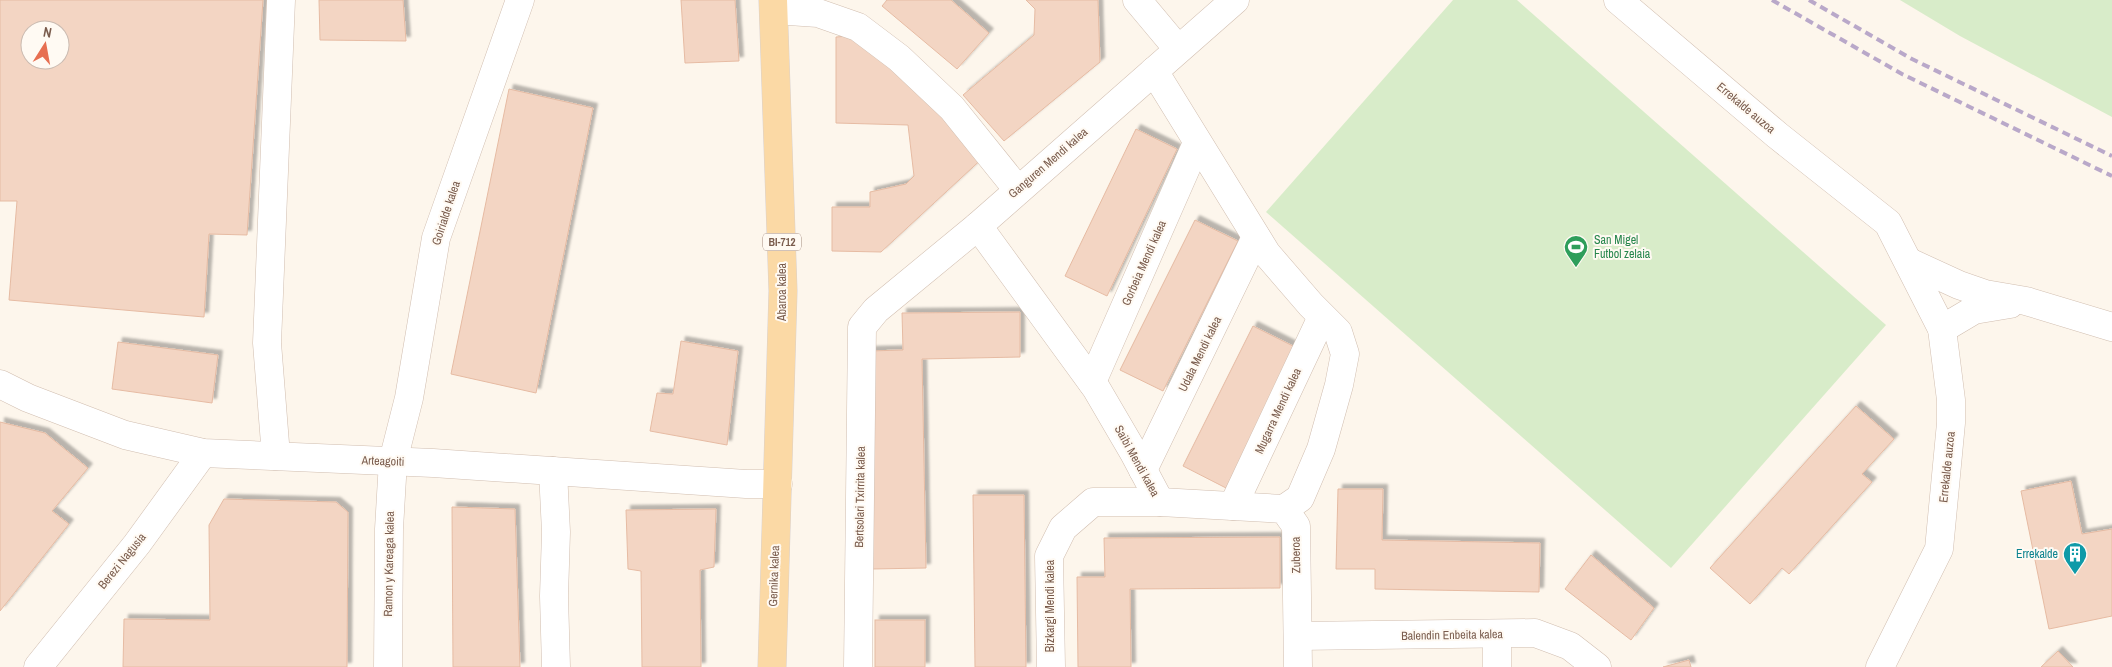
<svg xmlns="http://www.w3.org/2000/svg" width="2112" height="667" font-family="'Archivo Narrow',sans-serif">
<defs>
<filter id="shadow"><feDropShadow dx="4.5" dy="-4.5" stdDeviation="1" flood-color="#0004"/></filter>
</defs>
<rect width="100%" height="100%" fill="#fdf6ec"/>
<g fill="#d8ecc9">
<polygon points="1453,0 1517,0 1886,325 1671,568 1266,212"/>
<polygon points="1900,0 2112,0 2112,117 1960,36"/>
</g>
<g fill="#f3d5c3" stroke="#e6bba3" fill-rule="evenodd" filter="url(#shadow)">
<path d="M0,0H263L247,235L209,234L204,317L9,300L17,201H0ZM30,30H60V60H30Z"/>
<polygon points="319,0 403,0 406,41 320,40"/>
<polygon points="681,0 735,0 739,61 685,63"/>
<polygon points="887,0 951,0 989,33 957,69 882,6"/>
<polygon points="1026,0 1098,0 1100,62 1004,141 963,95 1034,35 1035,9"/>
<polygon points="862,35 986,155 881,252 832,251 832,207 870,207 870,192 906,184 914,176 908,125 836,123 836,37"/>
<polygon points="509,89 593,108 536,393 451,374"/>
<polygon points="1136,129 1177,149 1107,296 1065,276"/>
<polygon points="1195,220 1238,241 1163,391 1120,370"/>
<polygon points="1020,312 1020,357 922,359 926,568 872,569 869,351 903,350 902,313"/>
<polygon points="1253,326 1297,348 1226,488 1183,466"/>
<polygon points="681,341 738,351 727,445 650,431 657,393 673,394"/>
<polygon points="118,342 218,355 212,403 112,389"/>
<polygon points="1856,406 1894,439 1862,474 1872,482 1789,574 1782,568 1750,604 1710,568"/>
<polygon points="0,422 45,433 88,468 52,511 69,524 0,611"/>
<polygon points="2071,481 2082,534 2112,529 2112,616 2049,629 2021,491"/>
<polygon points="1338,489 1383,489 1382,540 1540,543 1539,592 1375,589 1375,569 1336,569"/>
<polygon points="973,495 1024,495 1026,667 975,667"/>
<polygon points="224,499 336,502 348,512 347,667 123,667 124,619 210,620 209,525"/>
<polygon points="452,507 515,509 520,667 453,667"/>
<polygon points="716,509 714,567 700,570 701,667 642,667 641,571 628,569 626,510"/>
<polygon points="1280,537 1280,588 1130,589 1131,667 1078,667 1077,577 1105,577 1104,538"/>
<polygon points="1591,555 1654,608 1631,640 1565,589"/>
<rect x="875" y="620" width="50" height="47"/>
<polygon points="2058,651 2073,667 2041,667"/>
<polygon points="1689,660 1691,667 1663,667"/>
</g>
<g fill="none" stroke-linecap="round" stroke-linejoin="round">
<g stroke="#d1beb0" stroke-width="29">
<g id="minor">
<polyline points="1137,0 1178,49"/>
<polyline points="1618,0 1777,135 1888,223 1942,329 1951,400 1951,423 1939,549 1880,667"/>
<polyline points="774,10 818,13 858,27 899,58 952,108 1018,190"/>
<polyline points="1154,71 1267,254 1311,305 1338,332 1345,354 1339,385 1321,449 1300,498 1284,509"/>
<polyline points="978,226 1096,388 1134,453 1160,502"/>
<polyline points="1909,262 1959,285 1985,294 2026,301 2112,327"/>
<polyline points="1942,329 1974,310 2010,304"/>
<polyline points="1092,382 1197,143"/>
<polyline points="0,384 28,398 125,435 203,453 433,463 746,484 778,484"/>
<polyline points="276,456 267,343 281,0"/>
<polyline points="1143,470 1256,237"/>
<polyline points="553,471 556,532 554,596 556,667"/>
<polyline points="1233,506 1322,317"/>
<polyline points="1497,635 1497,667"/>
<polyline points="1298,636 1535,633 1570,646 1597,667"/>
<polyline points="38,667 137,544 203,453"/>
<polyline points="388,667 389,529 393,461 409,398 436,238 520,0"/>
<polyline points="858,667 862,327 876,310 978,226 1235,0"/>
<polyline points="1051,667 1049,556 1063,528 1093,502 1160,502 1284,509 1296,526 1298,667"/>
</g>
</g>
<g stroke="#dad1cd" stroke-width="29">
<polyline id="major" points="772,667 783,291 773,0"/>
</g>
<use href="#minor" stroke="#fff" stroke-width="28"/>
<use href="#major" stroke="#fbd9a5" stroke-width="28"/>
<g stroke="#b9a8c9" stroke-width="4" stroke-dasharray="8 5" stroke-linecap="butt">
<polyline points="1772,0 1902,74 2112,176"/>
<polyline points="1809,0 1912,59 2112,156"/>
</g>
</g>
<defs>
<g id="stadium-pin" transform="scale(1.25)"><path d="M0 17L-7.5 6A9.5 9.5 0 1 1 7.5 6Z" fill="#2e9e5b" stroke="#fffaf3"/><path d="M0-5a6.5 5 0 1 0 0 10a6.5 5 0 1 0 0-10ZM-3.5-1.8h7v3.6h-7Z" fill="#fff"/></g>
<g id="building-pin" transform="scale(1.25)"><path d="M0 17L-7.5 6A9.5 9.5 0 1 1 7.5 6Z" fill="#0f9aa8" stroke="#fffaf3"/><path d="M-4-6H4V6H1V3H-1V6H-4ZM-2.5-4.3h1.7v1.8h-1.7ZM.8-4.3h1.7v1.8H.8ZM-2.5-1h1.7V.8h-1.7ZM.8-1h1.7V.8H.8Z" fill="#fff"/></g>
</defs>
<g fill-rule="evenodd">
<use href="#stadium-pin" x="1576" y="247"/>
<use href="#building-pin" x="2075" y="554"/>
</g>
<g text-anchor="middle" dominant-baseline="central" stroke-width="4" stroke-linejoin="round" paint-order="stroke">
<rect fill="#fffaf3" stroke="#a28b7f" stroke-width="1" x="763" y="233.5" width="38" height="17" rx="4"/>
<g font-size="11" font-weight="bold" fill="#7a5c4d">
<text x="782" y="242">BI-712</text>
</g>
<g font-size="12" fill="#7a5c4d" stroke="#fffaf3">
<text transform="translate(1746 108) rotate(40)">Errekalde auzoa</text>
<text transform="translate(1048 163) rotate(-41)">Ganguren Mendi kalea</text>
<text transform="translate(446 213) rotate(-72)">Goirialde kalea</text>
<text transform="translate(1144 263) rotate(-66)">Gorbeia Mendi kalea</text>
<text transform="translate(782 292) rotate(-90)">Abaroa kalea</text>
<text transform="translate(1200 354) rotate(-64)">Udala Mendi kalea</text>
<text transform="translate(1278 411) rotate(-65)">Mugarra Mendi kalea</text>
<text transform="translate(383 461) rotate(2)">Arteagoiti</text>
<text transform="translate(1137 461) rotate(61)">Saibi Mendi kalea</text>
<text transform="translate(1947 467) rotate(-84)">Errekalde auzoa</text>
<text transform="translate(860 497) rotate(-89)">Bertsolari Txirrita kalea</text>
<text transform="translate(1296 555) rotate(-91)">Zuberoa</text>
<text transform="translate(122 561) rotate(-51)">Berezi Nagusia</text>
<text transform="translate(389 564) rotate(-89)">Ramon y Kareaga kalea</text>
<text transform="translate(774 576) rotate(-88)">Gernika kalea</text>
<text transform="translate(1050 606) rotate(-90)">Bizkargi Mendi kalea</text>
<text transform="translate(1452 635) rotate(-1)">Balendin Enbeita kalea</text>
</g>
<g font-size="12" fill="#27864d" stroke="#fffaf3" text-anchor="start">
<text x="1594" y="240">San Migel<tspan x="1594" dy="14">Futbol zelaia</tspan></text>
</g>
<g font-size="12" fill="#0d838f" stroke="#fffaf3" text-anchor="end">
<text x="2058" y="554">Errekalde</text>
</g>
</g>
<g transform="translate(45 45) rotate(11)"><circle r="24" fill="#fffaf3" stroke="#cabbb1"/>
<path d="M0-4L9 19L0 12L-9 19Z" fill="#e76f51"/>
<text y="-8" font-size="14" font-weight="bold" text-anchor="middle" fill="#7a5c4d">N</text>
</g>
</svg>
